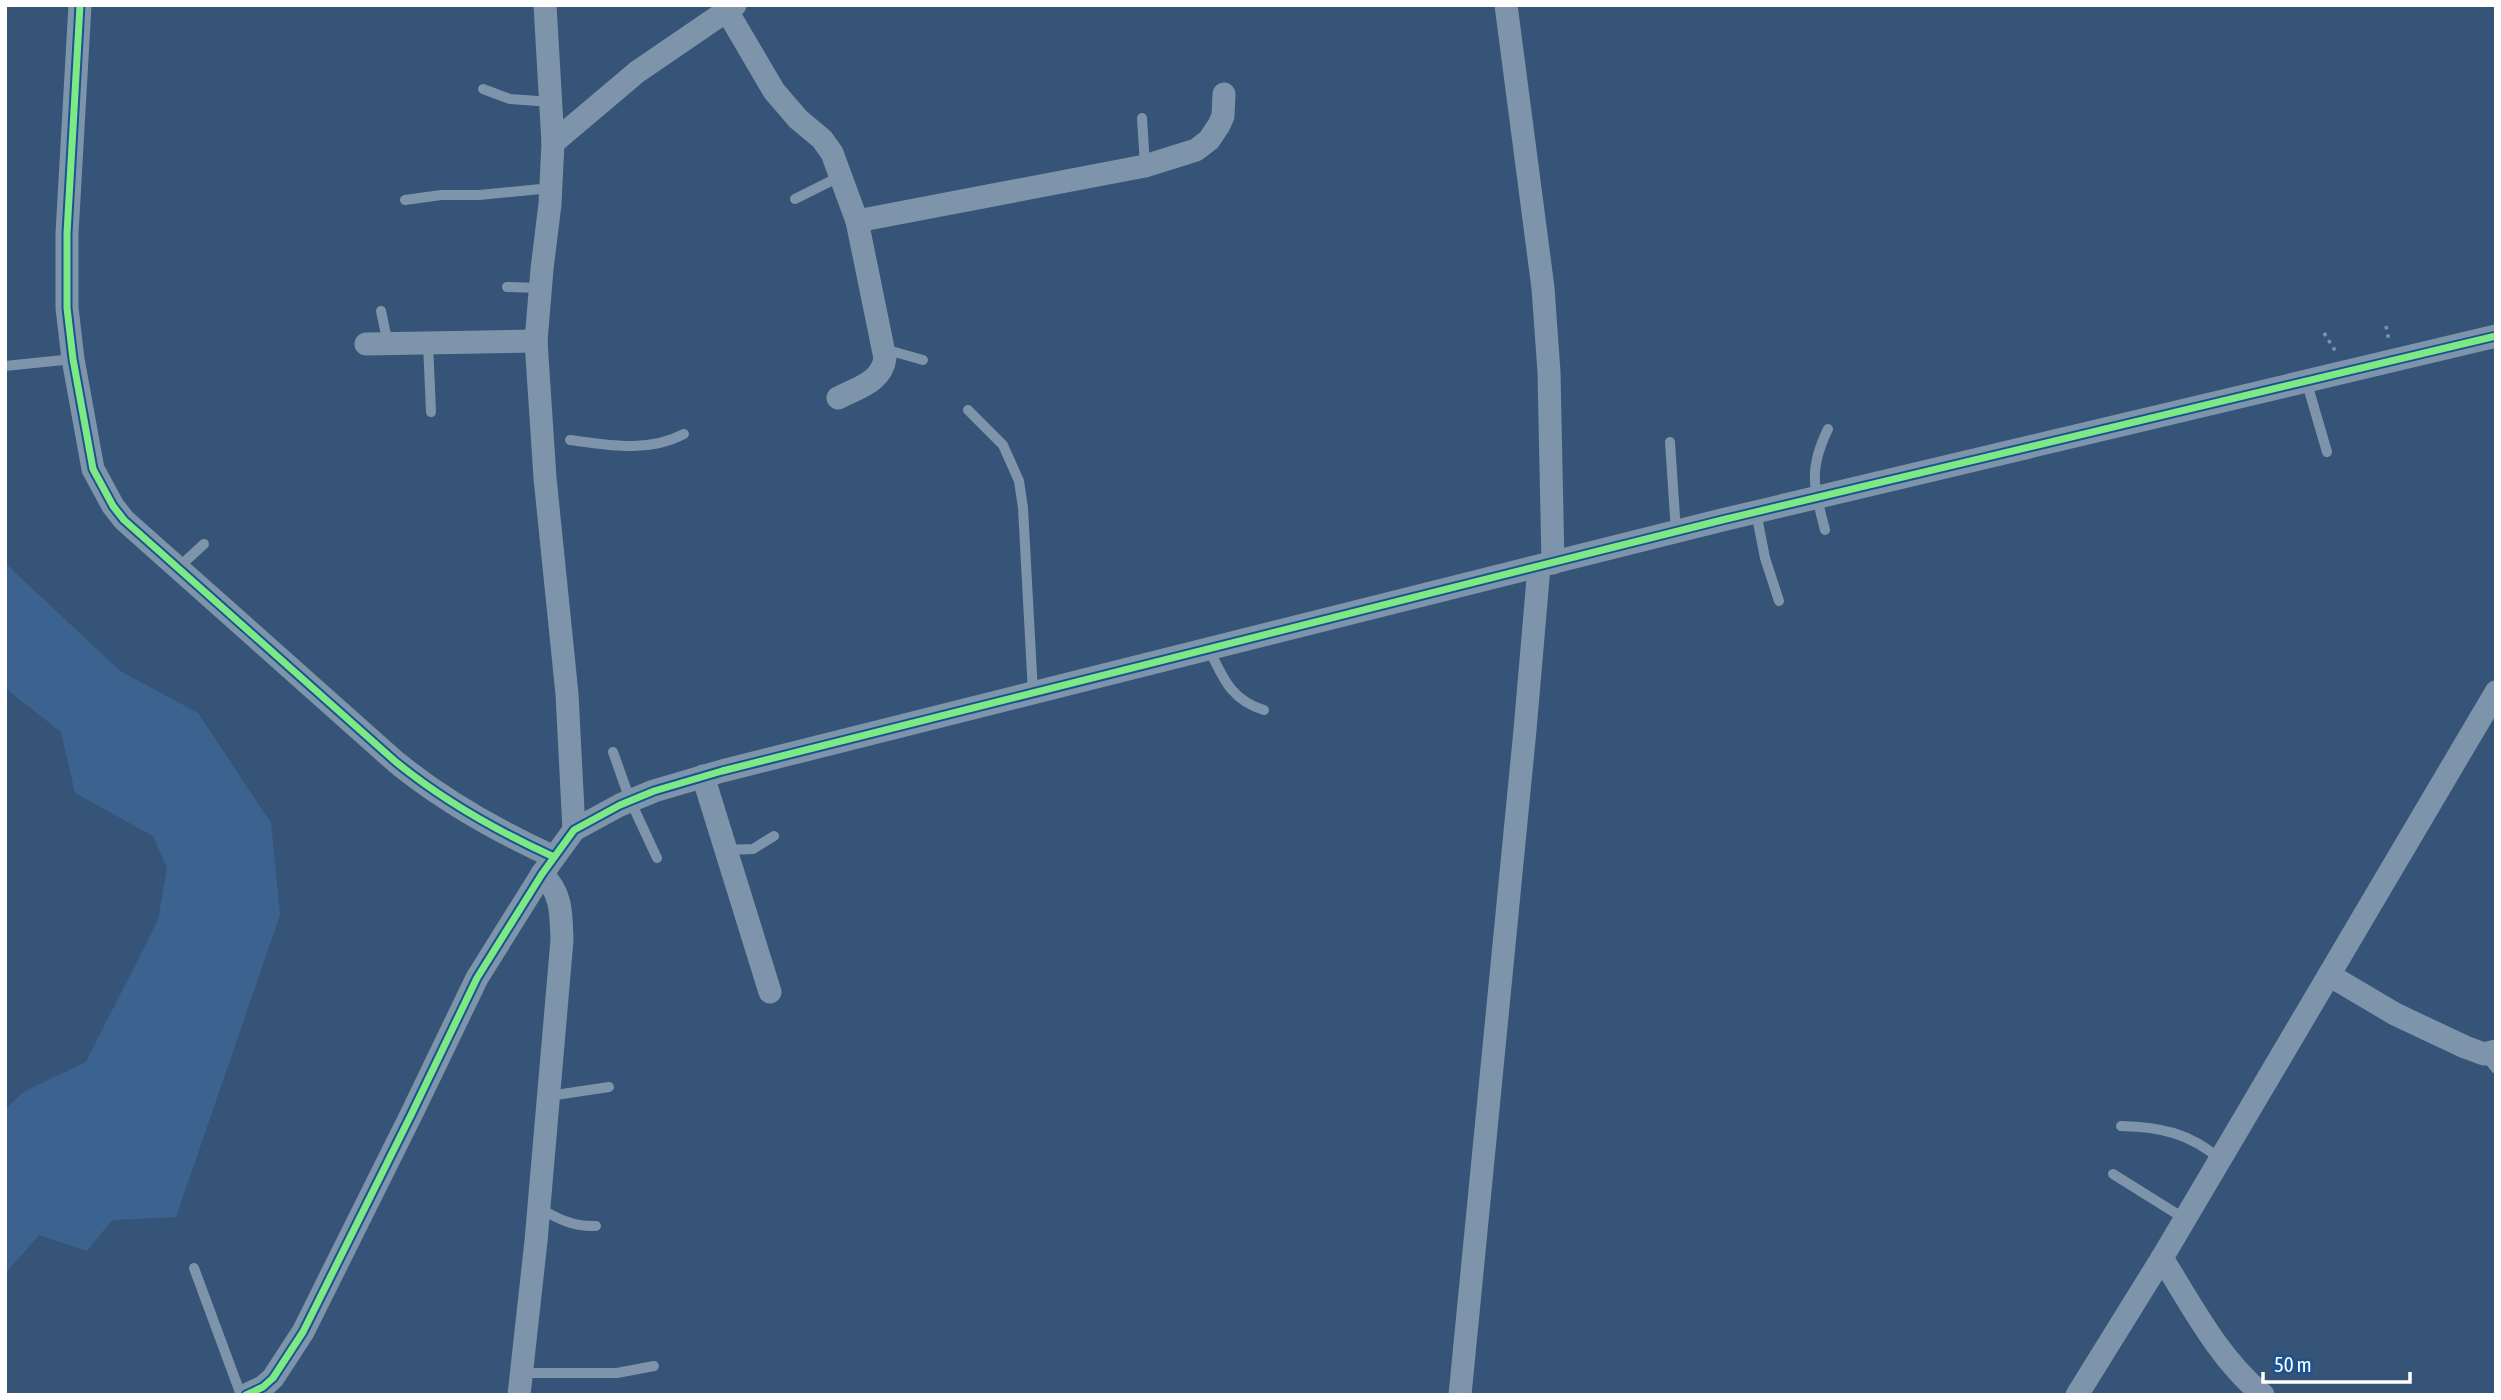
<svg xmlns="http://www.w3.org/2000/svg" width="2501" height="1400" font-family="'Asap Condensed',sans-serif">
<rect width="100%" height="100%" fill="#365477"/>
<polygon fill="#3c6390" points="5,563 120,671 198,713 271,823 280,915 176,1217 112,1220 87,1251 39,1235 5,1274 5,1109 25,1091 86,1062 158,920 167,868 153,836 75,793 61,732 5,688"/>
<g fill="none" stroke-linecap="round" stroke-linejoin="round">
<g stroke="#7e94aa" stroke-width="3.5" stroke-dasharray="3.5 5" stroke-linecap="butt">
<polyline points="2386,326 2389,341"/>
<polyline points="2324,333 2336,352"/>
</g>
<g stroke="#7e94aa" stroke-width="10">
<polyline points="483,89 510,99 551,102"/>
<polyline points="1142,118 1145,166"/>
<polyline points="795,199 841,176"/>
<polyline points="405,200 441,195 479,195 551,188"/>
<polyline points="507,287 540,288"/>
<polyline points="381,311 388,344"/>
<polyline points="428,343 431,412"/>
<polyline points="884,349 923,360"/>
<polyline points="5,366 73,359"/>
<polyline points="2306,380 2327,452"/>
<polyline points="968,410 1003,445 1019,481 1023,508 1033,693"/>
<path d="M570,440C608,445 648,453 684,434"/>
<polyline points="1670,442 1676,532"/>
<polyline points="1756,512 1765,558 1779,601"/>
<path d="M1825,530C1814,487 1808,470 1828,429"/>
<polyline points="179,567 204,544"/>
<path d="M1209,649C1223,678 1231,700 1264,710"/>
<polyline points="613,752 630,800 657,858"/>
<polyline points="726,850 753,849 774,836"/>
<polyline points="2484,1054 2496,1069"/>
<polyline points="549,1096 609,1087"/>
<path d="M2121,1126C2161,1127 2189,1133 2220,1159"/>
<polyline points="2113,1174 2185,1219"/>
<path d="M539,1208C558,1219 574,1227 596,1226"/>
<polyline points="194,1268 241,1395"/>
<polyline points="522,1373 617,1373 654,1366"/>
</g>
<g stroke="#7e94aa" stroke-width="23">
<path d="M80,5L67,233V308L73,359L93,469L113,506L124,520L396,762C445,802 497,831 554,857"/>
<polyline points="545,5 553,143 550,204 542,269 536,341 545,478 567,694 574,830"/>
<polyline points="1506,5 1543,288 1549,372 1553,563"/>
<path d="M727,11L774,91L798,119L822,139L832,153L857,221L885,358C882,382 857,388 838,398"/>
<polyline points="553,143 637,72 735,5"/>
<polyline points="857,221 1145,166 1196,150 1209,140 1219,125 1223,116 1224,94"/>
<polyline points="366,344 536,341"/>
<polyline points="703,776 770,992"/>
<polyline points="2329,975 2395,1014 2465,1047 2484,1054 2496,1051"/>
<path d="M2162,1258C2192,1306 2219,1359 2263,1395"/>
<polyline points="246,1395 263,1387 273,1378 303,1332 411,1115 477,978 542,874 574,830 620,805 654,791 722,771 1722,520 2496,336"/>
<path d="M519,1395L536,1241L562,940C561,913 562,893 542,874"/>
<polyline points="1460,1395 1525,730 1539,567"/>
<polyline points="2077,1395 2162,1258 2496,692"/>
</g>
<g stroke="#1b5292" stroke-width="11">
<g id="cycleway">
<path d="M80,5L67,233V308L73,359L93,469L113,506L124,520L396,762C445,802 497,831 554,857"/>
<polyline points="246,1395 263,1387 273,1378 303,1332 411,1115 477,978 542,874 574,830 620,805 654,791 722,771 1722,520 2496,336"/>
</g>
</g>
<use href="#cycleway" stroke="#7ce984" stroke-width="7"/>
</g>
<rect width="2501" height="1400" fill="none" stroke="#ffffff" stroke-width="14"/>
<path d="M2263 1372v10h147v-10" fill="none" stroke="#ffffff" stroke-width="3.5"/>
<text x="2274" y="1372" font-size="21" fill="#ffffff" stroke="#1b5292" stroke-width="5" paint-order="stroke">50 m</text>
</svg>
